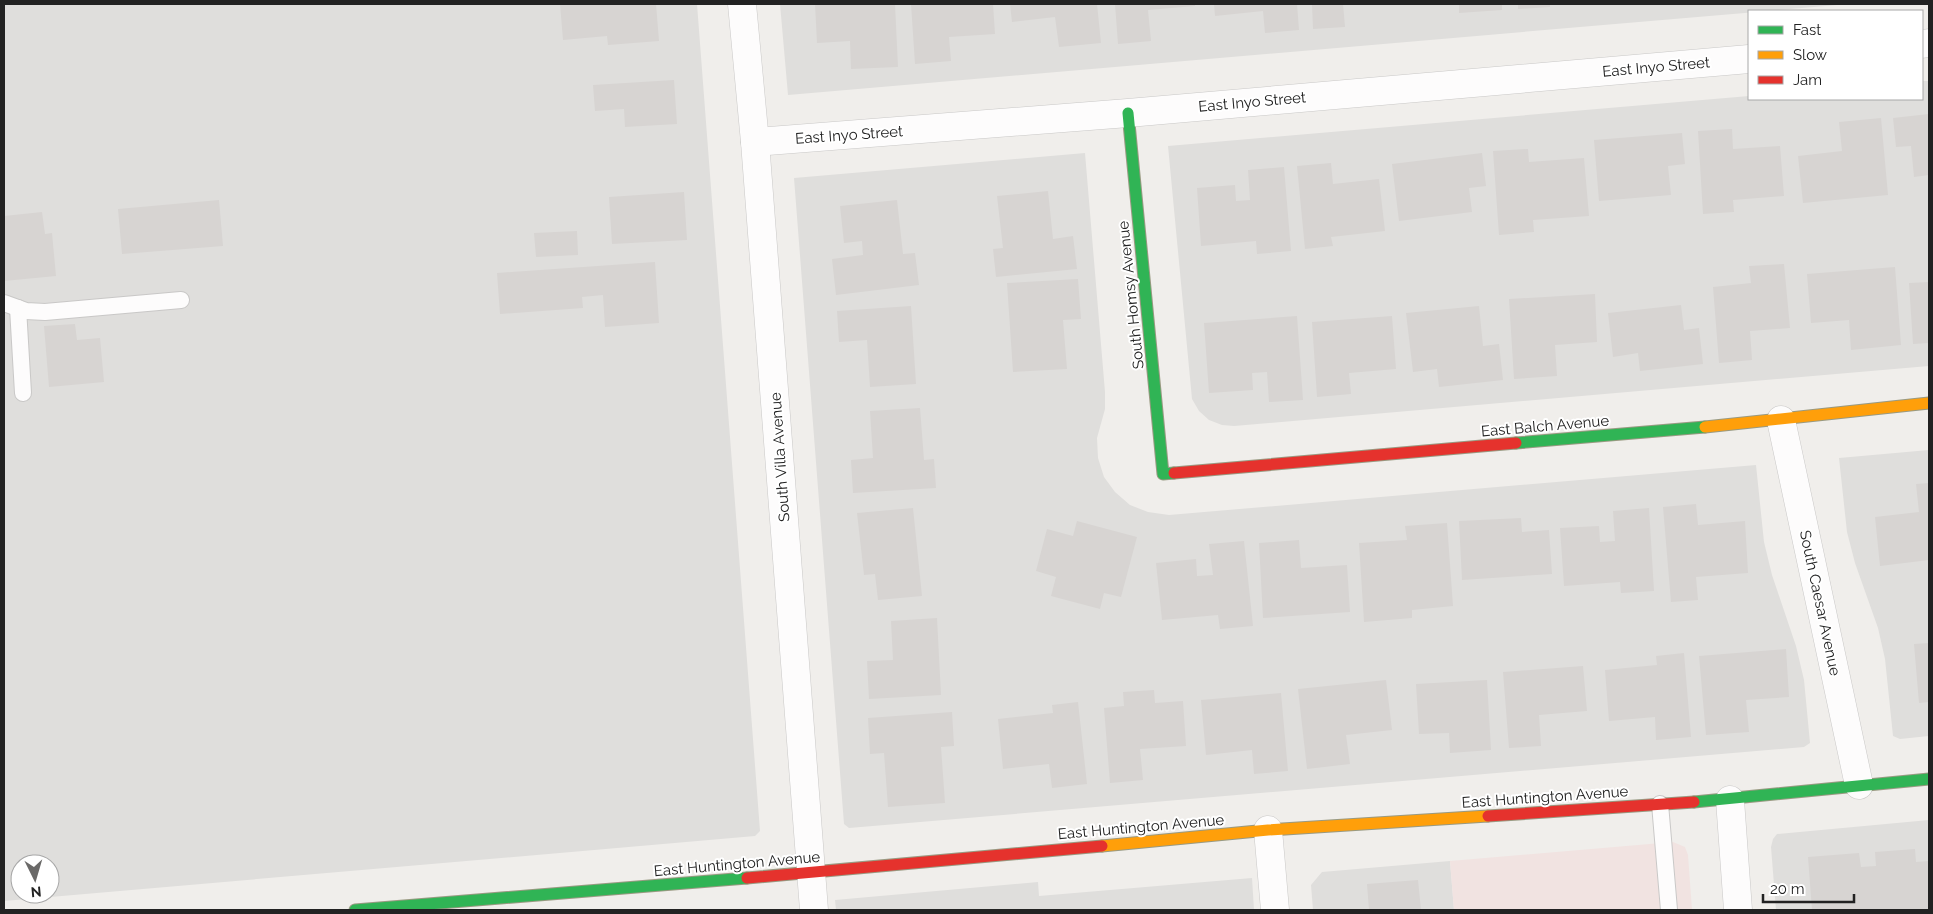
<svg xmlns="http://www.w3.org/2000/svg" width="1933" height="914" font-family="Raleway,sans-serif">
<rect width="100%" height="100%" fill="#f0eeeb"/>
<g fill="#dfdedc" fill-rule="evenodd">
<path d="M4,4H697L760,831L755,836L4,901ZM20,864H50V894H20Z"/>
<polygon points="780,4 1849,4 788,95"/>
<polygon points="1922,81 1929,81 1929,366 1234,426 1222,425 1209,420 1199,411 1192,399 1168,146 1749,96 1749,99 1922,99"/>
<polygon points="1085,153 1105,392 1105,409 1097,438 1098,458 1104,477 1115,492 1130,505 1148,512 1169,515 1756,465 1764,542 1772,575 1796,646 1804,680 1810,743 1804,747 849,828 844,824 794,178"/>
<polygon points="1929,450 1929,736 1900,739 1893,736 1885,659 1878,628 1855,563 1847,532 1839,458"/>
<polygon points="1929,820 1929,910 1776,910 1771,847 1773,839 1777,834"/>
<polygon points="1450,861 1454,910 1313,910 1311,885 1322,872"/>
<polygon points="1252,878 1254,910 836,910 835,900 1038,882 1039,896"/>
</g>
<polygon fill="#f1e3e1" points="1673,842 1685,847 1688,855 1692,910 1454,910 1450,861"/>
<g fill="#d7d4d2">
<polygon points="560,4 656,4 659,41 608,45 607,36 563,40"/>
<polygon points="815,4 895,4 898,67 851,69 850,41 817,43"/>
<polygon points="911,4 993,4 995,34 949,37 951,61 915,64"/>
<polygon points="1010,4 1097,4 1101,43 1059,47 1055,17 1012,22"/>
<polygon points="1115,4 1195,4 1195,6 1148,10 1151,41 1118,44"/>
<polygon points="1214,4 1297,4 1299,30 1265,33 1263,11 1215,16"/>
<polygon points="1312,4 1343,4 1345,27 1313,29"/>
<polygon points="1459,4 1502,4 1502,10 1459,13"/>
<polygon points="1518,4 1550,4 1550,7 1518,9"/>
<polygon points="674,80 677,124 625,127 624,109 595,111 593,85"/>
<polygon points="1929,114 1929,175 1914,177 1911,146 1896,147 1893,118"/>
<polygon points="1881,118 1888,195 1803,203 1798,156 1842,151 1839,122"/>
<polygon points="1732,129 1733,149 1780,146 1784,196 1733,200 1734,212 1703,214 1698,131"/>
<polygon points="1682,133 1685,164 1668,166 1671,195 1599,201 1594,140"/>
<polygon points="1528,149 1529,162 1584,158 1589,216 1533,220 1534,232 1499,235 1493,151"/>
<polygon points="1482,153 1486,186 1469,188 1472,212 1399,221 1392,164"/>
<polygon points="1331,163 1333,184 1379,179 1385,231 1331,237 1333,246 1305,249 1297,166"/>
<polygon points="1284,167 1291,251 1257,254 1256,241 1201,246 1197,188 1235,185 1236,201 1250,200 1248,170"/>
<polygon points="1048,191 1053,239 1073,236 1077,269 996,277 993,249 1003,248 997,196"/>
<polygon points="684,192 687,240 612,244 609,197"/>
<polygon points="219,200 223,246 122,254 118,209"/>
<polygon points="897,200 903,254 915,253 919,285 836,295 832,259 863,255 862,241 844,243 840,206"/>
<polygon points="42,212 45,234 52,233 56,276 4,281 4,216"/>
<polygon points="577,231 578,255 536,257 534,233"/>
<polygon points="655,262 659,323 605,327 603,295 582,297 583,308 500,314 497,273"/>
<polygon points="1784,264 1790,328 1750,331 1752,360 1719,363 1713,287 1751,283 1749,266"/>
<polygon points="1895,267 1901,345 1851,350 1849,320 1811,323 1807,274"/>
<polygon points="1078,279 1081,319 1063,320 1067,369 1013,372 1007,283"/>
<polygon points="1929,282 1929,343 1913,344 1909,283"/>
<polygon points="1595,294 1597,342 1555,345 1557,376 1514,379 1509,299"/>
<polygon points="1681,305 1684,330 1699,328 1703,364 1640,371 1638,353 1613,357 1608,313"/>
<polygon points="911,306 916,384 870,387 867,340 839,342 837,311"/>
<polygon points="1479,306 1483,346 1499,344 1503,380 1439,387 1437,369 1413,372 1406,313"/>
<polygon points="1297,316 1303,400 1269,402 1267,372 1252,373 1253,390 1209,393 1204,323"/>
<polygon points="1392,316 1396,369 1349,373 1351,394 1317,397 1312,322"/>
<polygon points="75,324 77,340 100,338 104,382 49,387 44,326"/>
<polygon points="920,408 924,460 934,459 936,488 853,493 851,460 873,458 870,411"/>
<polygon points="1929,483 1929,560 1880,566 1875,517 1919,512 1916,484"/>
<polygon points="1696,504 1698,525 1745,521 1748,573 1696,577 1698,600 1671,602 1663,507"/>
<polygon points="913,508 922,596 878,600 875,574 864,575 857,513"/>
<polygon points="1649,508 1654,591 1621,593 1620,582 1564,586 1560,528 1599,526 1600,542 1615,541 1613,511"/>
<polygon points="1521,518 1522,532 1549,530 1552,574 1462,580 1459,521"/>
<polygon points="1077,521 1137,537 1121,597 1104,593 1100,609 1051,596 1056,577 1036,571 1047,529 1073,536"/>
<polygon points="1447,523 1453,606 1412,610 1412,618 1364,622 1359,543 1407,540 1405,526"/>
<polygon points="1299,540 1301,568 1347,565 1350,612 1263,618 1259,543"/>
<polygon points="1244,541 1253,626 1220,629 1218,615 1162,620 1156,563 1196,559 1197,576 1213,575 1209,544"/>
<polygon points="937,618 941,695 869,699 867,661 893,660 891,621"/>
<polygon points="1929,643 1929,702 1919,703 1914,644"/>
<polygon points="1786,649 1789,697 1746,700 1749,732 1706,735 1699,656"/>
<polygon points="1684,653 1691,737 1656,740 1655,717 1609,721 1605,670 1657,665 1656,656"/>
<polygon points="1583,666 1587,711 1539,715 1541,746 1509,748 1503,672"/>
<polygon points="1386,680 1392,730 1346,735 1350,764 1307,769 1298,689"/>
<polygon points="1487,680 1491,750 1450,753 1449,733 1419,734 1416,684"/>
<polygon points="1154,690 1155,703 1183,701 1186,746 1140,749 1143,780 1110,783 1104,708 1124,706 1123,692"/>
<polygon points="1281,693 1288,771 1254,774 1252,750 1206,755 1201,700"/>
<polygon points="1078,702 1087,784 1052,788 1049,764 1003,769 998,719 1053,713 1052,705"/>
<polygon points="952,712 954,746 941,747 945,803 888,807 884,753 870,754 868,718"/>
<polygon points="1915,849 1916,862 1929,861 1929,910 1812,910 1808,857 1859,853 1861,867 1876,866 1875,852"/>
<polygon points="1418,880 1421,910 1369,910 1367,884"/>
</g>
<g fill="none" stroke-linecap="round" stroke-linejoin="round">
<g stroke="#c9c8c7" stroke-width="18">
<g id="lane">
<polyline points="4,303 26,311 45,312 181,300"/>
<polyline points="18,308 23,393"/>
<polyline points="1660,804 1669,910"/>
</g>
</g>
<g stroke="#c9c8c7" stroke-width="29">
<g id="street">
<polyline points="742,4 755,142 814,910"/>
<polyline points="1922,44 1929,43"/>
<polyline points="755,142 1128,113 1749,59"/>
<polyline points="1781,420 1859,785"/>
<polyline points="1730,800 1738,910"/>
<polyline points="1268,830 1275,910"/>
</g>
</g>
<g stroke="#999a82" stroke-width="13">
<g id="fast">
<polyline points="1128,113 1163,474 1174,473"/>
<polyline points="1516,443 1705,427"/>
<polyline points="1694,802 1929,779"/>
<polyline points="355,910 747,878"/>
</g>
</g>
<g stroke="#999a82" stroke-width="13">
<g id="slow">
<polyline points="1705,427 1929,403"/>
<polyline points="1102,846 1268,830 1488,816"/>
</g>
</g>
<g stroke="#999a82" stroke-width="13">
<g id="jam">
<polyline points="1174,473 1516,443"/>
<polyline points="1488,816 1694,802"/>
<polyline points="747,878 1102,846"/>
</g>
</g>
<use href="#lane" stroke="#fdfcfc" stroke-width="16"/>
<use href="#street" stroke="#fdfcfc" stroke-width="28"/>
<use href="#fast" stroke="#30b455" stroke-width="11"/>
<use href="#slow" stroke="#ff9f0a" stroke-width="11"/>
<use href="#jam" stroke="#e5322d" stroke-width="11"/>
</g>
<g text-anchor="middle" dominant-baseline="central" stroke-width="4" stroke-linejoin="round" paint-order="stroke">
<g font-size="15" fill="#222" stroke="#fff">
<text transform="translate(1656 67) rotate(-5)">East Inyo Street</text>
<text transform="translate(1252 102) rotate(-5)">East Inyo Street</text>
<text transform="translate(849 135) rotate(-4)">East Inyo Street</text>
<text transform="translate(1131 295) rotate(-96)">South Homsy Avenue</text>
<text transform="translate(1545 426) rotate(-5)">East Balch Avenue</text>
<text transform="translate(780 457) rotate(-94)">South Villa Avenue</text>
<text transform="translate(1820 603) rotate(78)">South Caesar Avenue</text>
<text transform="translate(1545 797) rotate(-4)">East Huntington Avenue</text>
<text transform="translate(1141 827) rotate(-5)">East Huntington Avenue</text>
<text transform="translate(737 864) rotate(-5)">East Huntington Avenue</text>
</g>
</g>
<rect width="1933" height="914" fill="none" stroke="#222222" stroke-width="10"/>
<rect x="1748" y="10" width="175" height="90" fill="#ffffff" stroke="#a7a7a7"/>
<rect x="1758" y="26" width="25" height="8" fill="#30b455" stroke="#a7a7a7"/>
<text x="1793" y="35" font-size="15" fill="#222222">Fast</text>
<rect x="1758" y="51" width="25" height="8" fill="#ff9f0a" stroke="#a7a7a7"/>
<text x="1793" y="60" font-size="15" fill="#222222">Slow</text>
<rect x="1758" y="76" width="25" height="8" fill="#e5322d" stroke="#a7a7a7"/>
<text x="1793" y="85" font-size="15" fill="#222222">Jam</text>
<g transform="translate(35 879) rotate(175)"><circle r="24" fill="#ffffff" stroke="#a7a7a7"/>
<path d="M0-4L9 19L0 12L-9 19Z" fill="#6a6968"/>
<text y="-8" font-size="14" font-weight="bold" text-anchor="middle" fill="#222222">N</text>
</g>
<path d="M1763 894v8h91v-8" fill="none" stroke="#222222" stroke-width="2.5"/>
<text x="1770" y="894" font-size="15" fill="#222222" stroke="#ffffff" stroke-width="4" paint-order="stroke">20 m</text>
</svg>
